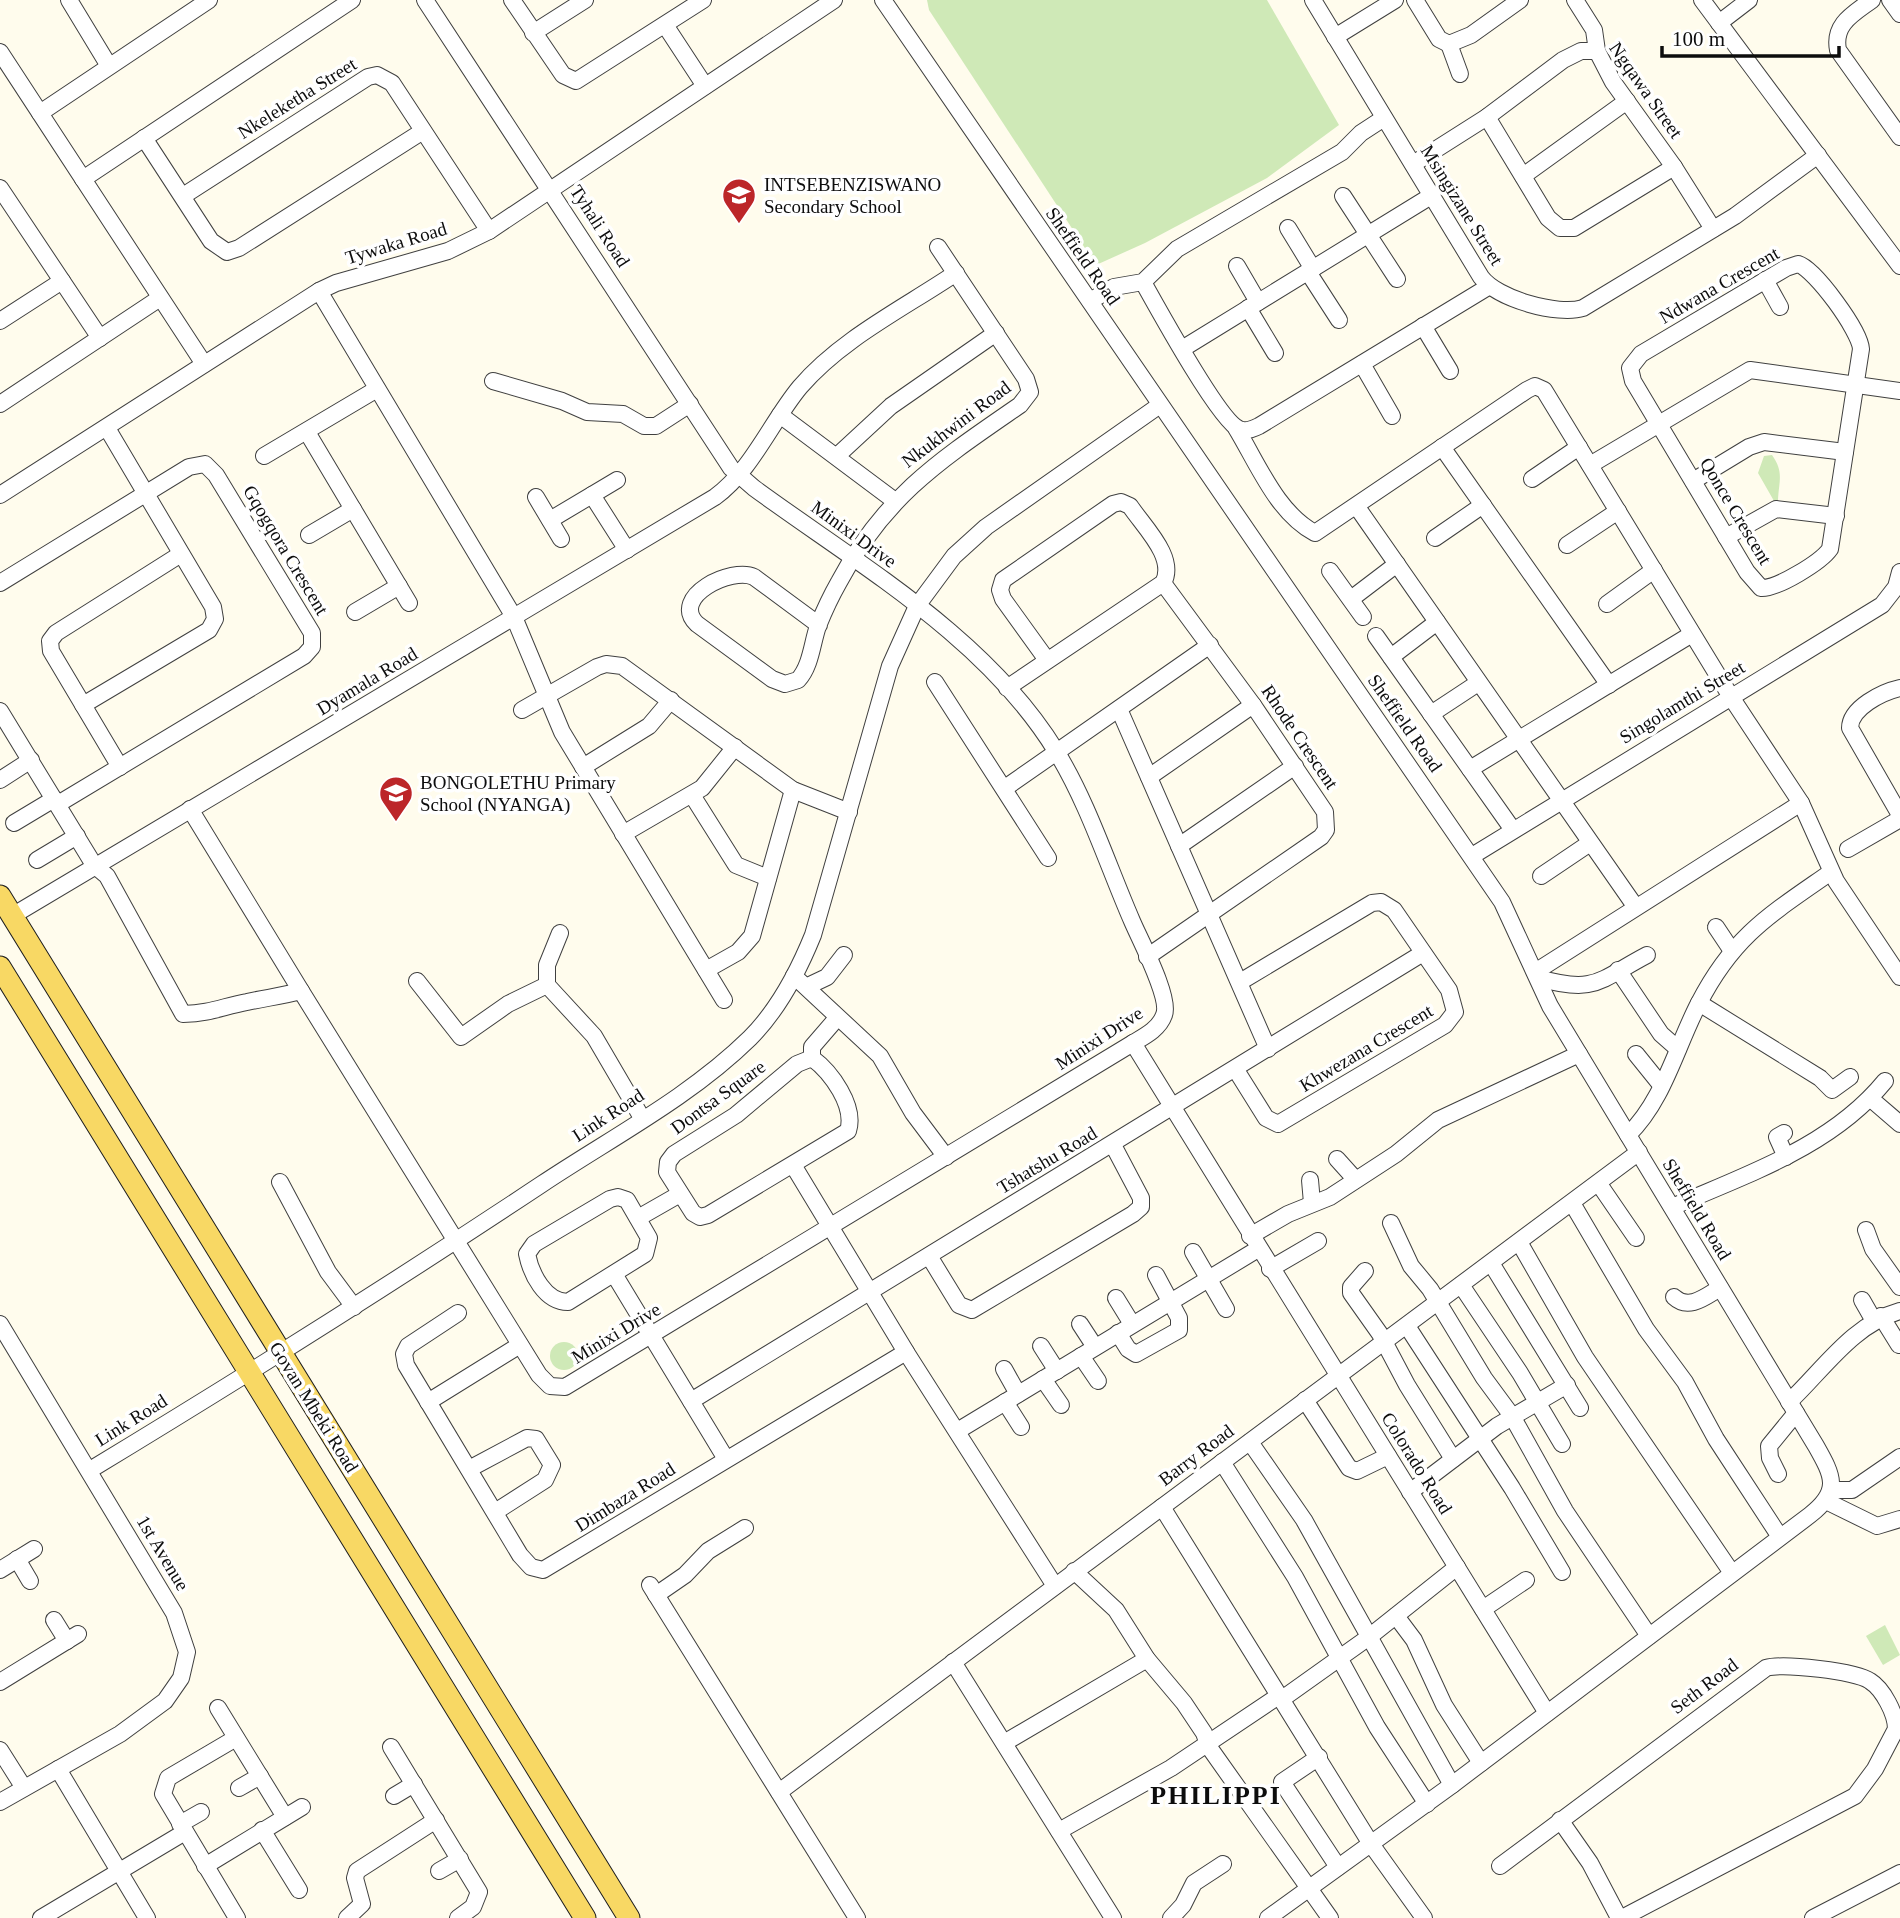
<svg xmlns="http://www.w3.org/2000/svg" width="1900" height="1918" font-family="Georgia,serif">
<rect width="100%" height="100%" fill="#fffced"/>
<g fill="#cfe9b7">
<polygon points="927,0 1267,0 1339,125 1267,178 1145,243 1096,265 929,10"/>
<path d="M1772,455C1784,472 1779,480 1778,500L1774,501L1758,473L1764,456Z"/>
<circle cx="564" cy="1356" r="14"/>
<polygon points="1885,1625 1900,1655 1883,1665 1866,1636"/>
</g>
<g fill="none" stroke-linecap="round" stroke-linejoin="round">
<g stroke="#404040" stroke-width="18">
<g id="minor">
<polyline points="69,0 109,66"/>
<polyline points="512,0 563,75 576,81 703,0"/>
<path d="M883,0L1502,902L1550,1006L1816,1446C1833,1476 1841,1491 1810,1515L1452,1785L1268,1918"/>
<path d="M1313,0L1481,277C1497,299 1558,316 1583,308L1735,216L1818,155"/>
<polyline points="1415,0 1439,39 1449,44 1471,35 1520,0"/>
<polyline points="1575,0 1594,30 1597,51"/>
<polyline points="1702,0 1900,266"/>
<path d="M1872,0C1853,14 1833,24 1838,50L1900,137"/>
<polyline points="1890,0 1900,14"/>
<polyline points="1719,23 1749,0"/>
<polyline points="665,25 705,86"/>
<polyline points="533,33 585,0"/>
<polyline points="1335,37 1395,0"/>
<polyline points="1449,44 1460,74"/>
<polyline points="0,52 204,364"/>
<polyline points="40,113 209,0"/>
<polyline points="1487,117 1548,218 1560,228 1574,228 1674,167"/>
<polyline points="144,138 211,241 227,252 239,248 423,131"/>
<polyline points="1413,164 1487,117 1563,60 1581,51 1597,51 1613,82 1674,167 1713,229"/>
<polyline points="1523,176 1627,101"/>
<polyline points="83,179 352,0"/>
<polyline points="0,188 100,338"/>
<polyline points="183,196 368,77 377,75 392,83 489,231"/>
<polyline points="1343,196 1397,279"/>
<polyline points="1288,228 1313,269"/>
<path d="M1798,264C1815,269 1860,331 1861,349L1830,549C1821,562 1777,589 1761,588L1747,572L1633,381L1630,368L1641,354L1786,268Z"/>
<polyline points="1237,266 1258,302"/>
<polyline points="1308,272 1339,320"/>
<polyline points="1765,280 1780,307"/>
<path d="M1143,282C1157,307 1219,420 1239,429C1245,432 1253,429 1259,426L1488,287"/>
<polyline points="319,291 514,617 562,732 724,1000"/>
<polyline points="1090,301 1114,287 1143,282 1177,249 1342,152 1361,133 1384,118"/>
<polyline points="1248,308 1275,353"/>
<polyline points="0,321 62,281"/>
<polyline points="1423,326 1450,371"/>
<polyline points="1182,349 1431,196"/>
<polyline points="1362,364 1392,416"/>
<polyline points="493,381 562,401 587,412 623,414 644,426 656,426 690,404"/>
<polyline points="0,404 160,298"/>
<polyline points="780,415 895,501"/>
<path d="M1236,428C1258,464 1277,513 1315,533L1527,390L1535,386L1544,390L1731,697L1801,803L1836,881L1900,977"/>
<polyline points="307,432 409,603"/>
<polyline points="1442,447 1609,685"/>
<polyline points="838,455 891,406 996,333"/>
<polyline points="264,456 377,389"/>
<polyline points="1590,465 1750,370 1900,391"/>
<polyline points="1532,479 1579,447"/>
<polyline points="1693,481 1749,447 1764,442 1845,452"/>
<polyline points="0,495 319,291 336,283 448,251 489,231 834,0"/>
<polyline points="592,495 627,550"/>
<polyline points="536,497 561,539"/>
<polyline points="1357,507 1635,906"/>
<polyline points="550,520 617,480"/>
<polyline points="309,535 353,509"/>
<polyline points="1726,537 1776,509 1836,516"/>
<polyline points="1435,538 1483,505"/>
<polyline points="1567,545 1618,511"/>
<polyline points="1330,571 1363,617"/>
<polyline points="0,583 189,467 205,464 216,475 312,633 312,647 304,656 58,804"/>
<polyline points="1351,599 1397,564"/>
<polyline points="1607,604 1654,570"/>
<polyline points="355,612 399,586"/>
<path d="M819,625L754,577C732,566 669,597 697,624L772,679L785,684L798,680C811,666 812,643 818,626C824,611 831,596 839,582C885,495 942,459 1020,405L1030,392L1026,379L938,247"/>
<polyline points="1376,636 1513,830"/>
<polyline points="1391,657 1437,622"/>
<polyline points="935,682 1048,858"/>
<path d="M1007,688L1163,583C1177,558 1144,527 1130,506L1121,502L1113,504L1003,580L1000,590L1003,599L1047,660"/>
<path d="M1900,688C1882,692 1850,708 1850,728L1900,815"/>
<polyline points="83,705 209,630 215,619 213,607 107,428"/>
<polyline points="1119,709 1268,1049"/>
<polyline points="522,710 597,667 606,664 622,666 793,790 849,812"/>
<path d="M0,711L94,865L107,876L183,1014C212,1013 221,1007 247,1002C265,998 282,996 301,991L539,1375L550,1386L565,1387L1133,1043C1145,1036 1159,1029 1164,1015C1171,998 1140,940 1132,921C1108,866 1088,803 1056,751C986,637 859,565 754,488L731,468L425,0"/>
<polyline points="1431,714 1478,683"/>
<polyline points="120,767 51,651 50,641 56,633 181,554"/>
<polyline points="583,767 649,726 671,700"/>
<polyline points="1470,769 1692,634"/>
<polyline points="1149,777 1253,705"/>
<polyline points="0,780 31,760"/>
<polyline points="1005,788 1210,645"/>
<polyline points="692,795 736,865 768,878"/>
<polyline points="190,809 301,991"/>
<polyline points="14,823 54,799"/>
<polyline points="623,834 702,788 735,747"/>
<polyline points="1179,846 1295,766"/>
<polyline points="1848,849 1900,819"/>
<polyline points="1472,856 1882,605 1896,587 1900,572"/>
<polyline points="37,860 77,836"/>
<polyline points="1541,876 1590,843"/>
<path d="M12,916L715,497C752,470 771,422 800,387C841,339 904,308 956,273"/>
<polyline points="1716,927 1732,951"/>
<polyline points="560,933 547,965 547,985 594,1036 642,1118"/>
<polyline points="1147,957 1321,837 1326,830 1325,812 1253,705 1163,583"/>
<polyline points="706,970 738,952 752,936 793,790"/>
<polyline points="1618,970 1661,1034 1678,1049"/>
<polyline points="1535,972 1801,803"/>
<polyline points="794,976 880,1056 913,1113 946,1157"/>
<path d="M1538,978C1595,994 1598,981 1647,955"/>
<polyline points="417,981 461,1037 508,1004 547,985"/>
<polyline points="808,986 827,977 844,955"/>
<polyline points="1699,1003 1820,1078 1832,1090 1850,1077"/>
<polyline points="1133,1043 1547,1713"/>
<polyline points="1636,1054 1661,1085"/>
<path d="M812,1058C831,1072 856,1106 848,1131L708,1215L700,1217L693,1213L667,1172L668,1162L674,1154L736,1115L797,1064Z"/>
<polyline points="812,1058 812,1047 837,1018"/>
<polyline points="1236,1070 1266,1118 1278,1124 1445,1025 1455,1012 1449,990 1394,910 1381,902 1372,903 1240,982"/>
<polyline points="1871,1099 1900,1124"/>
<polyline points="1784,1133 1777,1137 1786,1157"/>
<path d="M1628,1135C1664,1100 1676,1047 1699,1003C1734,935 1771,914 1831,872"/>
<polyline points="1337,1159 1355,1179"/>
<polyline points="793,1165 906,1352 1055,1586"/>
<polyline points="1310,1180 1312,1203"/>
<polyline points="280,1182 328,1272 354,1307"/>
<polyline points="1599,1184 1636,1238"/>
<path d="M618,1197L627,1200L649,1238L645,1254L568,1302C545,1302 531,1274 527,1254L534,1244L610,1199Z"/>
<polyline points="1572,1203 1646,1329 1685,1382 1716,1439 1780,1537"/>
<path d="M1672,1207C1747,1174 1831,1147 1885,1081"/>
<polyline points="638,1218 680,1194"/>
<polyline points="1391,1223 1411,1266 1430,1289 1484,1378 1512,1416 1565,1511 1649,1636"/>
<polyline points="1866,1230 1873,1249 1900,1287"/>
<polyline points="1250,1236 1288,1214 1330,1197 1396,1154 1438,1120 1579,1054"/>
<polyline points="1519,1242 1585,1357 1732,1573"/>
<polyline points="1193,1252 1226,1309"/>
<polyline points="929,1256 959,1305 972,1310 1133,1214 1141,1207 1141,1198 1113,1145"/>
<polyline points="1491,1263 1580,1408"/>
<polyline points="1270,1269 1318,1241"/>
<polyline points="1365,1271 1351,1287 1351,1293 1380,1334 1407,1385 1453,1459"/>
<polyline points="614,1274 726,1459"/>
<polyline points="1461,1285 1520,1373 1562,1444"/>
<path d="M1674,1297C1689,1311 1706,1296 1720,1288"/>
<polyline points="1116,1298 1132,1324"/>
<polyline points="1862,1300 1874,1321"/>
<polyline points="458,1313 408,1346 404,1354 406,1365 520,1555 531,1567 543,1570 906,1352"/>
<polyline points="1881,1316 1899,1345"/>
<polyline points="0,1324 174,1613 187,1652 181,1678 165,1701 120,1734 0,1802"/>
<polyline points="1080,1324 1095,1347"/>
<polyline points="1407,1326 1512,1488 1562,1572"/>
<polyline points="1118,1333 1128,1349 1136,1354 1179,1330 1179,1318 1156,1275"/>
<polyline points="1041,1346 1057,1371"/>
<polyline points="1081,1356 1098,1381"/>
<polyline points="1004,1369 1018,1394"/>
<polyline points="1043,1379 1061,1405"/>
<polyline points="1305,1400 1349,1468 1357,1471 1388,1456"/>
<polyline points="691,1401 1423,953"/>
<polyline points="428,1402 520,1345"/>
<polyline points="1005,1402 1021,1427"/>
<path d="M1789,1402C1823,1370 1853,1324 1900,1311"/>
<polyline points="959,1430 1258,1249"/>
<polyline points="1250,1442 1304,1520 1452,1785"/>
<polyline points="1222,1462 1295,1577 1377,1727 1427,1804"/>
<polyline points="469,1469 527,1438 536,1439 552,1465 545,1480 495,1512"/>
<path d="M90,1470C242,1378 393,1283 542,1184C611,1138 690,1097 750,1038C778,1010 798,972 813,935L890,666L917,606L954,556L986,527L1160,405"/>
<polyline points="1778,1474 1770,1458 1769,1446 1796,1413"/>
<polyline points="1831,1490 1852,1490 1900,1457"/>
<polyline points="1410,1492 1497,1426 1567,1385"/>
<polyline points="1826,1501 1877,1526 1900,1519"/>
<polyline points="1162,1507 1371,1844 1424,1918"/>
<polyline points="17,1559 30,1581"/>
<polyline points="0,1570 34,1549"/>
<polyline points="1074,1571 1116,1610 1147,1659 1184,1703 1204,1733 1209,1747 1330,1918"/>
<polyline points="650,1585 857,1918"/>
<polyline points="656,1595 685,1575 708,1551 745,1528"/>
<polyline points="1483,1609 1526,1580"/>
<polyline points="1396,1616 1414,1640 1444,1705 1481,1763"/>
<polyline points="54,1620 67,1641"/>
<polyline points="953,1662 1113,1918"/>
<polyline points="0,1682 78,1634"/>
<polyline points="1282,1699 1369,1637 1457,1567"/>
<polyline points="218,1708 285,1817"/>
<polyline points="236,1738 168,1778 163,1794 237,1918"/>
<polyline points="1004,1743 1147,1659"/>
<polyline points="391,1747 479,1892 473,1907 458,1918"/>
<polyline points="0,1750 24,1788"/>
<polyline points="1319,1757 1282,1782 1338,1867"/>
<polyline points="58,1769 147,1918"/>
<polyline points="239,1788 260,1776"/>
<polyline points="779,1792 1639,1152"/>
<polyline points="394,1796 414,1784"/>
<polyline points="1560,1820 1590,1863 1619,1918"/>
<polyline points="180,1824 201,1812"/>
<polyline points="262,1830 299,1890"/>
<polyline points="1059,1831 1171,1768 1280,1695"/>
<polyline points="205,1866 302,1807"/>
<path d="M1500,1866L1766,1668C1783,1663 1856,1671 1870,1681C1883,1689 1896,1714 1896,1729L1875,1769L1855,1796L1622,1918"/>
<polyline points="439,1871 460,1859"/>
<polyline points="41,1918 185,1832"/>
<polyline points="347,1918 362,1904 355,1878 357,1871 436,1820"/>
<polyline points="1171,1918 1183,1905 1194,1883 1223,1864"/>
<polyline points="1813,1918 1900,1873"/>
</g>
</g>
<g stroke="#1e1e1e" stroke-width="23">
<g id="major">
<polyline points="0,896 629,1918"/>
<polyline points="0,967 585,1918"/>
</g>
</g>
<use href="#minor" stroke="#fff" stroke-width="16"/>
<use href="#major" stroke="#f8d864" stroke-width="21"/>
</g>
<defs>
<g id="school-pin" transform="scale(1.75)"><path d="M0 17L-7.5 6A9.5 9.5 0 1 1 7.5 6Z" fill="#bc2629" stroke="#fff"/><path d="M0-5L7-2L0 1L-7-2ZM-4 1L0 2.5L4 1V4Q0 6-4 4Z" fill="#fff"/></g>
</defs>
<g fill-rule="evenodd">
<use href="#school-pin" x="739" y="195"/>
<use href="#school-pin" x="396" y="793"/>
</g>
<g text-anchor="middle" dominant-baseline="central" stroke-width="7" stroke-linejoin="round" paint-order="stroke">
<g font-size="19" fill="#0d0d0d" stroke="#fff">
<text transform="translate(1646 90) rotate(55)">Ngqawa Street</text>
<text transform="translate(297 98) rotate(-32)">Nkeleketha Street</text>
<text transform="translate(1462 205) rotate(58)">Msingizane Street</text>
<text transform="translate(600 226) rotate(57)">Tyhali Road</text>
<text transform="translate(396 243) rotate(-17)">Tywaka Road</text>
<text transform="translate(1083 256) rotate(55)">Sheffield Road</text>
<text transform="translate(1719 285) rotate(-30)">Ndwana Crescent</text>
<text transform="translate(956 424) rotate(-37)">Nkukhwini Road</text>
<text transform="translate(1736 511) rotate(59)">Qonce Crescent</text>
<text transform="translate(854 534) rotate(36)">Minixi Drive</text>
<text transform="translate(286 550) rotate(59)">Gqogqora Crescent</text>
<text transform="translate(367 681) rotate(-31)">Dyamala Road</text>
<text transform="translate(1682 702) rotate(-31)">Singolamthi Street</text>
<text transform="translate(1405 723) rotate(55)">Sheffield Road</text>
<text transform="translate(1300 737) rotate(56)">Rhode Crescent</text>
<text transform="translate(1099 1038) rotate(-33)">Minixi Drive</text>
<text transform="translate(1366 1048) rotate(-31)">Khwezana Crescent</text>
<text transform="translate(718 1097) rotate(-36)">Dontsa Square</text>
<text transform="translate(608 1115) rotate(-33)">Link Road</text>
<text transform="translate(1047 1160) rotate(-31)">Tshatshu Road</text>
<text transform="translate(1697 1209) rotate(59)">Sheffield Road</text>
<text transform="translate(616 1333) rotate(-31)">Minixi Drive</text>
<text transform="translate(314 1407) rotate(58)">Govan Mbeki Road</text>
<text transform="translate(131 1420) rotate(-32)">Link Road</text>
<text transform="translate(1196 1455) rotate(-37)">Barry Road</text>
<text transform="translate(1417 1463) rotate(58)">Colorado Road</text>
<text transform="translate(625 1497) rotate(-32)">Dimbaza Road</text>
<text transform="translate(163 1553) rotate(59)">1st Avenue</text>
<text transform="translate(1704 1686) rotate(-37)">Seth Road</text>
</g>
<g font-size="19" fill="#0d0d0d" stroke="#fff" text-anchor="start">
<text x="764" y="184">INTSEBENZISWANO<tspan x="764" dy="22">Secondary School</tspan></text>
<text x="420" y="782">BONGOLETHU Primary<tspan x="420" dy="22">School (NYANGA)</tspan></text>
</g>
<g font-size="26" font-weight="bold" letter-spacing="2" fill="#0d0d0d" stroke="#fff">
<text x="1216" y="1795">PHILIPPI</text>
</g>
</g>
<path d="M1662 46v10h177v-10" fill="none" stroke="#0d0d0d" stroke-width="3.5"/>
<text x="1672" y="46" font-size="21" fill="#0d0d0d" stroke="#ffffff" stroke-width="5" paint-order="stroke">100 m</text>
</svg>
